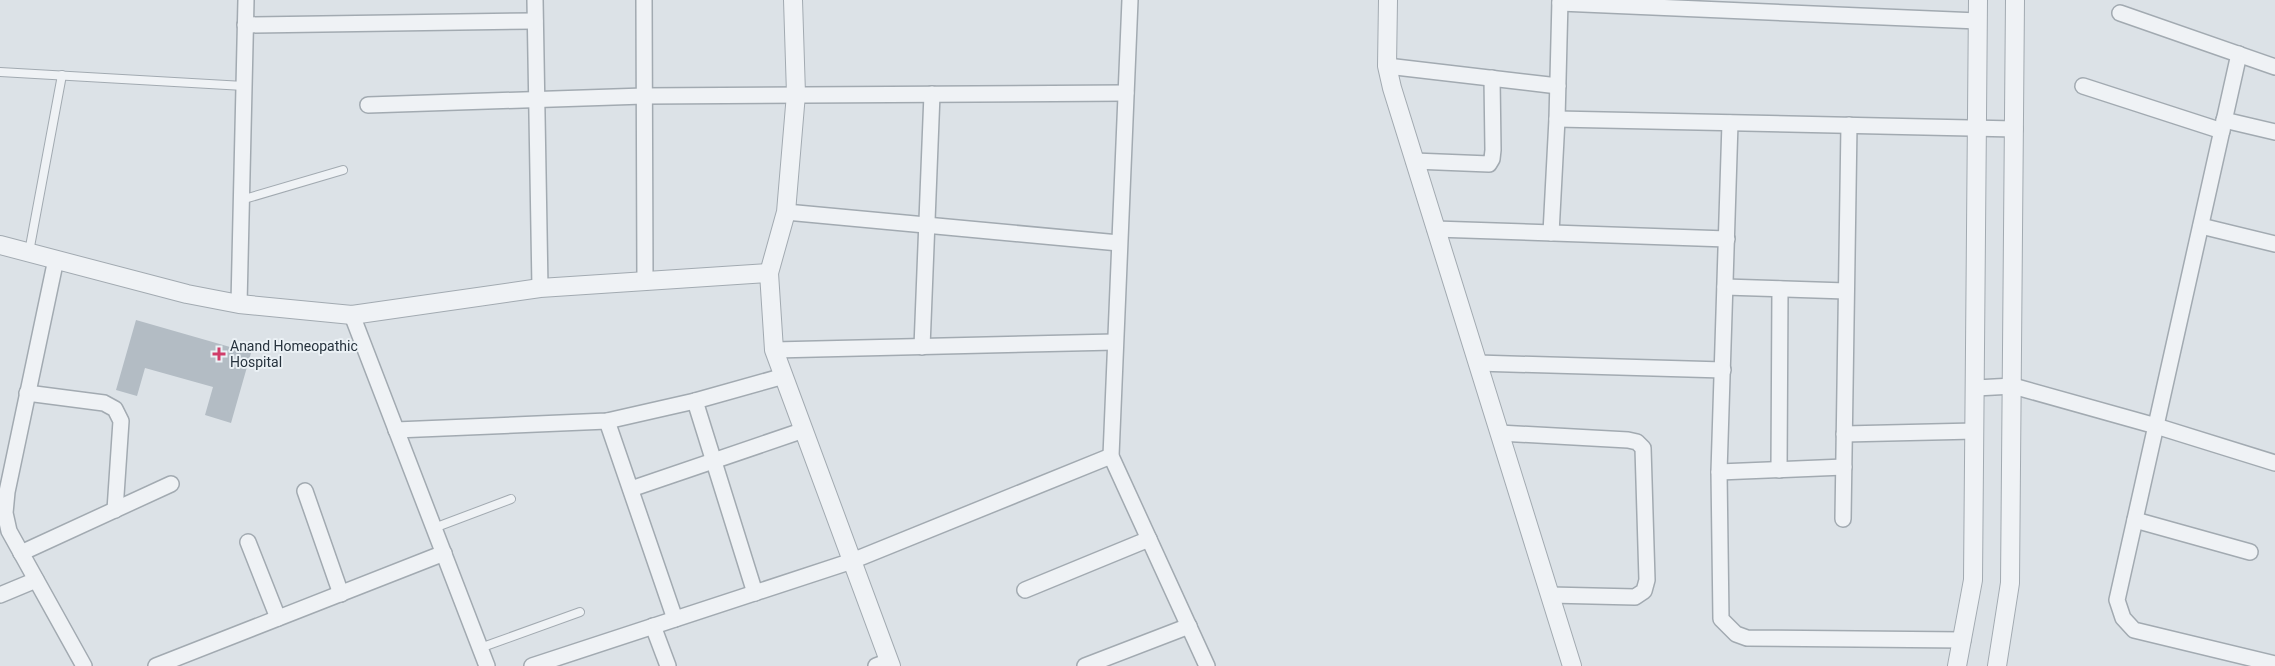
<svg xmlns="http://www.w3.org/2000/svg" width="2275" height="666" font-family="Roboto,sans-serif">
<rect width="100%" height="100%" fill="#dce2e7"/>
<polygon fill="#b3bcc4" points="136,320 251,353 231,423 205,415 213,387 145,368 137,396 116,390"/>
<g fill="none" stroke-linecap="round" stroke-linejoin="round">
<g stroke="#a2aab1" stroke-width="10">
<g id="service">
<polyline points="0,72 244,86"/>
<polyline points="241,200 343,170"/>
<polyline points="29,252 62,75"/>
<polyline points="434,528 511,499"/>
<polyline points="480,648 580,612"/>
</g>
</g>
<g stroke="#a2aab1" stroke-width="18">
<g id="minor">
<polyline points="535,0 540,288"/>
<polyline points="644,0 645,282"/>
<polyline points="1130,0 1111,456 1207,666"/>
<polyline points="1560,3 1978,21"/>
<polyline points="2120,13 2275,67"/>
<polyline points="245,25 535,21"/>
<polyline points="2239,54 2117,600 2123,618 2134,630 2275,664"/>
<polyline points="1387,66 1558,86"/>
<polyline points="2083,86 2222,131"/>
<polyline points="368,105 644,96 1126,93"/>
<polyline points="1557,119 2015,129"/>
<polyline points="2224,120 2275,132"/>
<polyline points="1730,123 1719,472 1721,619 1736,634 1747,638 1963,640"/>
<polyline points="1414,161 1489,164 1492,159 1493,150 1492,78"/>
<polyline points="786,212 1119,243"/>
<polyline points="2201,226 2275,244"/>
<polyline points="1435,229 1727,239"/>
<polyline points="1551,233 1557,119 1560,0"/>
<polyline points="56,259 7,492 5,513 9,531 84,666"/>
<polyline points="1725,287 1846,291"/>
<polyline points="239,304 246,0"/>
<polyline points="352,315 487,666"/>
<polyline points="922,347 932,94"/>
<polyline points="774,350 1115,342"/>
<polyline points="1477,363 1723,370"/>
<polyline points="1976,388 2013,386 2156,426 2275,463"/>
<polyline points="27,393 104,403 115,409 121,421 115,510"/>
<polyline points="695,401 755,593"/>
<polyline points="607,421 675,619"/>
<polyline points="396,430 607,421 695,401 784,376"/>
<polyline points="1499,433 1628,440 1637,442 1643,448 1647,580 1644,591 1635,597 1550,595"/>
<polyline points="1844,434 1975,431"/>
<polyline points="1779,470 1780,289"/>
<polyline points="1719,472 1844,467"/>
<polyline points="631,489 804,430"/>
<polyline points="305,491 341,594"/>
<polyline points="1843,519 1849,125"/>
<polyline points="2135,520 2250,552"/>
<polyline points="248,542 278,618"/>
<polyline points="21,553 171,484"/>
<polyline points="1025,590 1149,539"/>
<polyline points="0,595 36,580"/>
<polyline points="653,626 668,666"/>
<polyline points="156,666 444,553"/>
<polyline points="532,666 852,561 1111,456"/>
<polyline points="876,666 889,661"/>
<polyline points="1085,666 1189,626"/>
</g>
</g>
<g stroke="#a2aab1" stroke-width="20">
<g id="tertiary">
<polyline points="793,0 796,94 786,212 769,273 774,350 891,666"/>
<polyline points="1388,0 1387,66 1392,88 1572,666"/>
<polyline points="0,245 187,294 239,304 352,315 540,288 769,273"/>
<polyline points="1957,666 1973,580 1978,0"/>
<polyline points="1997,666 2010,583 2015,0"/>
</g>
</g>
<use href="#service" stroke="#eff2f5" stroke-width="8"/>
<use href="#minor" stroke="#eff2f5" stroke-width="15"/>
<use href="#tertiary" stroke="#eff2f5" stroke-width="18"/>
</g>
<path fill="#d03d6a" stroke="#ebf1f5" stroke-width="2" d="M216.5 346.5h5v5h5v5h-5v5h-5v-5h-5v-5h5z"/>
<g text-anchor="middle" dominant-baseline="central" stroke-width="4" stroke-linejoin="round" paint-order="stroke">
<g font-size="14" fill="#26323d" stroke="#ebf1f5" text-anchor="start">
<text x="230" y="346">Anand Homeopathic<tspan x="230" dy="16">Hospital</tspan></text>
</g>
</g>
</svg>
